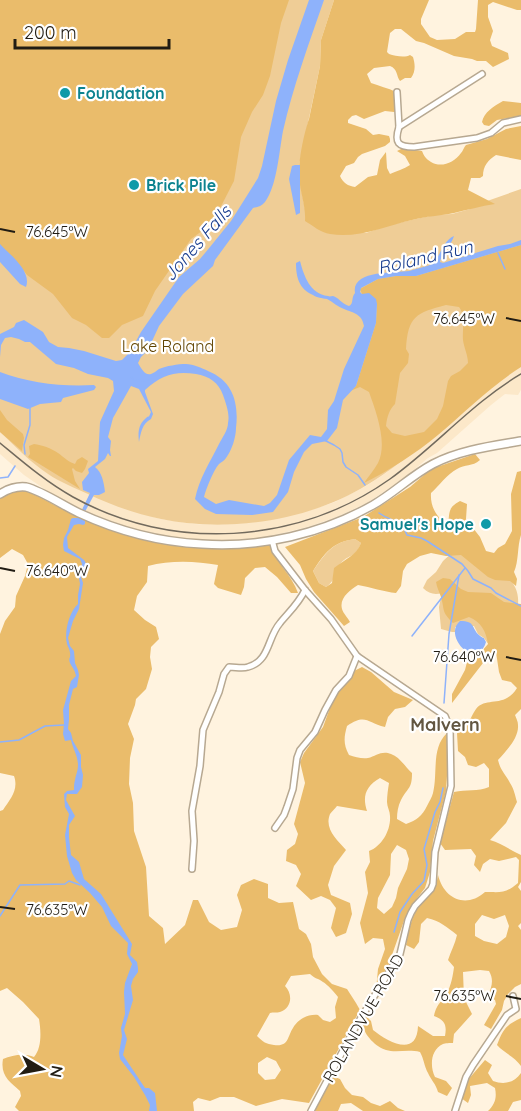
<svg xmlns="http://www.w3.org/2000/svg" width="521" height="1111" font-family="Quicksand,sans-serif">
<rect width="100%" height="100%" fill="#fff3df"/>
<polygon fill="#fce8c9" points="521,366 521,390 518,395 505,394 491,405 437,453 428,458 403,479 367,503 339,516 311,526 267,537 231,541 182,539 135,530 90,513 59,499 24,475 0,454 0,432 48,474 143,514 161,519 193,524 222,525 254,522 280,518 314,509 335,502 366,486 386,473 476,398"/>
<g fill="#efcd96">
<path d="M0,0H334L321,40L320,66L299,165V177L306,214L366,233L389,225L434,215L452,214L470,209V207L521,189V366C511,372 500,379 491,386C448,417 413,458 367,485C309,521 227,533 161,519C136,514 111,505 88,494C75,488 60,482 48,474C30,462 15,446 0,432Z"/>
<path d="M355,539L361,543C355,559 350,553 341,563C333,571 337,580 326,587L319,583L313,571C326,553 332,542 355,539Z"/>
<path d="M455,550C479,560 521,571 518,604L489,645L484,638L478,634L474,626L455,627V632H452L441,629L439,607L442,593C435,595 429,594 423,588L427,580L436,572L443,561Z"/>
</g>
<g fill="#eabc6b" fill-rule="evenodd">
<polygon points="0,0 289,0 281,23 270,76 263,95 252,112 241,137 234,181 216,216 206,228 191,239 155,291 143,316 122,325 109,338 102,338 86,325 72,318 53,294 27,275 17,262 0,245"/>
<path d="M334,0H429L421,19V24L430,37L437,40L455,39L466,32H475L476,29L478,0H521V10H517L493,2L488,5V17L493,31L490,40L492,46L508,53L509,59L493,67L486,61H477L472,59L454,56L424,43L416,41L401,29H395L390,33L387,52L389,54C395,56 405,58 410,55L413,57C415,64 416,71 411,78H405L400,81C396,76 398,69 390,66L374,68L367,74L371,83C379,86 388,88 396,92L401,110L394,112L385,111L364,119L356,115L352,116L348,120V123L366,129L373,135L379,134L389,136L390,139V142L385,146L362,154L358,157L354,163L346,166L340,176C343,183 348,186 355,187L368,177L377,175L380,160L386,152L387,168L390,174C396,171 404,169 410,165L405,156L397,151L403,148L422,151C424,156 426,159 431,162C441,168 454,163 461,153C463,151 464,147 466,145L487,139L506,129L521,126V160L496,155C488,160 483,166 483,176L480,178H471L468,190L495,204C481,206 467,210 454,213C440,216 426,216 412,220C386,226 357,239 330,234C321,233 312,225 305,221C306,206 300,192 299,177C298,162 304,133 309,119L320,66L321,40Z"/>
<path d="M503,101L521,103V116L497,120L489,126L484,125L482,122C484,112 494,106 503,101Z"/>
<path d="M521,245V367C491,386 465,412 438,435C415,454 390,470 364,483C368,477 374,470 378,463C388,443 376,412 369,392L360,387L350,391L356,386L376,323L377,304L365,294H362L360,289L378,279L396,276H416ZM446,305L459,307C466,316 462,329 463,340C464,348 468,355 468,363L460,371L451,376L448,381L443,406L437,419L424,432L405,436L392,433L386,426C387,417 389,410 395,404L400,373L408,363L409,354L406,349C408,316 416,313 446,305Z"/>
<polygon points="0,410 7,420 23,434 24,438 22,451 0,432"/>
<path d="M34,444C42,445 51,448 58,453C64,457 68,462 75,464L77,460L82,457L88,461L85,469L82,473L76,471L73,468L72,469L75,481L80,489L28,457L30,454L29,446Z"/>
<path d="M475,454L480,460C472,467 465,464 457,469C447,474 439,486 431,493C430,507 437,518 448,525C450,513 447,508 460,501L467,504L466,519L480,537L486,551L494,553L498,548L505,544L512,531L511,494L517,472L521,471V535C517,547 519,561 514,572L517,579L516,586L510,581L495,580L488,577L461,555L446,556L431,553L420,556L407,564L403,571L401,586L396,593C384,592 371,587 358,585C350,590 339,598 342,609C343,613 348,618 350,622L344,626L314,592L306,579L300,565L285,547L363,517L410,487L431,469ZM355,539L361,543C356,556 345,559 334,568L332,583L326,587L319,583L313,571C325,553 332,542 355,539Z"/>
<path d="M13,491H24L31,493C54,504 77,518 102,527C155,548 213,551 270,544C276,563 292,575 298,593H291L277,577L265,567L255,568L245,578L244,587L241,595L218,588L214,584L218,565C196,561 170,560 148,566L147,582L137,596L134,610L145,620L156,627L159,639L151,647L150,657L152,669L146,689L136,699L135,705L128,724L134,739L130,758L129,784L133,803L134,831L146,867L149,916L163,928L165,944L185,925L193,900H198L209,922L221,930L237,927L242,910L237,895L241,885L254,879L268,884V898L279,903L293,902L299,929L306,934L311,944L313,957L322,974L332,984L347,989L356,1003L360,1010L309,1103L282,1099L256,1106L234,1097H220L210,1101L198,1098L193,1102L194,1111H19L15,1107L21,1096L20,1091C10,1082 0,1076 3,1059C13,1055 24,1053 34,1057C42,1048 41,1031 39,1019L23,1002L7,988L0,991V811L3,810C10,799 19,790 14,776L0,773V634L5,621L15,607L16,596L25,576L28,564L23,555L12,549L0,558V498ZM310,974C315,979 318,978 323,982C327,984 335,993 338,997L335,1007L336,1018L330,1022L323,1020L318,1015C308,1014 298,1019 293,1028C287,1037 289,1047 274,1045C266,1044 263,1042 257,1036L270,1013C273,1012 277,1013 280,1012C292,1008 293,994 285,986L291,976ZM267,1057L276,1061L281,1070L275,1079L265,1080L258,1073V1063Z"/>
<path d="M443,578L450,579L461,589L468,592L491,593L504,602L521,604V709L515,715C516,718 518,721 518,725C519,738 506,751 498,760C501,772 505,773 510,783C514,789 515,795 517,802L506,823L490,840C501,843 510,850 521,855V882L518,887L521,891V923L518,926L521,930V984L515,987L508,994L504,1001L502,1010L491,1029L484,1025L496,1004L495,1000L488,996C492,986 494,980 489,971L480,970L463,972L464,998L472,1014L454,1034L453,1043C450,1043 445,1043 443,1044C430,1050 430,1067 435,1077L446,1081L452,1088L447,1096L438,1092C436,1084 431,1080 428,1073C424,1066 424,1059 420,1052C408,1049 396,1053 386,1050C376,1047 364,1035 363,1025C363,1023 364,1018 365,1015L371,1021L373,1030C388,1042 417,1058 418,1026L433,1036H445C447,1025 445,1020 434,1016C437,1002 442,1003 447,993C451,986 453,975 454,967L448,960C451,951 455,944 457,935C447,927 440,921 427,918L421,924L419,942L414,949L406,945C409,930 411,916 421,904C431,891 435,894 438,875C444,899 466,909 485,892C501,892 505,894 518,883L519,860L516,857L499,861L490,859L483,864L480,872L474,865L476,856L471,849L445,850L440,843L454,792C466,789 478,792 489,787V769L484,763L476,767L468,765L465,757L458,751L457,733L463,724L469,722C471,718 473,713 476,709C487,696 504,709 517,688L511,682L502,680L499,672L496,652L490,654L452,703V694L465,670L467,662L482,651L488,644C486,631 481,622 469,617L453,623C441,611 445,611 441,597C439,591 437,588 436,582ZM482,915L494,919L505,915L509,926L506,937L497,944L484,941L475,936V924Z"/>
<path d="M362,667L371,672L394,692L413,700L405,707L395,709L388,717L385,727C367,723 366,713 347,726C344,737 343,744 349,755C355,757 362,759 368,758C376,756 382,750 391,754C400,757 405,767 412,773C412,789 408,787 401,800C398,806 397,812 397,819L406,824C417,820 422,816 427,806C429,802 432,797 433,793C438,773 431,748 447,733L449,746L446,791L433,841L430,872L425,888L415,901L405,918L386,972L376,990L378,969L385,949L383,939L373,938L365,944L360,923L368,893L365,872L370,862L369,851C382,846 391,830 390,816C390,811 387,807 387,802C387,796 388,789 389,783L380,778C366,786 362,796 367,811L337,806C335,809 332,811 330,814C324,829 337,840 346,850L334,866L328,885L331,895L350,903L352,914L346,933L336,937L331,928L336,908L330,900L321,896L311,900L296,886L301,874L296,865L286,861L287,850L295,844L298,834L294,824L305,783L300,762L304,753L323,727L334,697L352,672ZM397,845L406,850L409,859L407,869L398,888L396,898L392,907L384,914L377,908L378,898L390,875L391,854Z"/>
<path d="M521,1018V1066C515,1057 504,1053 497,1045C503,1029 506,1025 521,1018Z"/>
<path d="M485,1060L492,1065L488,1073L493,1081C504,1085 514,1083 521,1073V1100L513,1102L508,1111H488C495,1104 497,1098 495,1088L487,1083L470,1086L471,1095L468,1103L461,1098L467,1081Z"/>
<polygon points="332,1076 340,1079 345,1088 352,1095 363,1097 371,1103 380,1106 390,1101 398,1108 405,1111 363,1111 351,1103 341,1104 338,1111 315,1111 321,1095"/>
</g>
<g fill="#8eb2fb">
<path d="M309,0H324C309,43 293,87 283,131C279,152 277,186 265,202C262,206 258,207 253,208L215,260L213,266L183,294L159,326L148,350L141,357L138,363C141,368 145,376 151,374C154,373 156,371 159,369C166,366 178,364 186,364C193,364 202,368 208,371C233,381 239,403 236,428C236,437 232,450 226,458C224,461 221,462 219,464C213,471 206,489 204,497L216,504L229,500L264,506L270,503L277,495L289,460L310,435L321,437L327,429L328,410L334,401L344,369L364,326C362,314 354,313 344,309C338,307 333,302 327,299C322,298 317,298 313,295C299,289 296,277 296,263L300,261C304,276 310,294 328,296C330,297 331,296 333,296C338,297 342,304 349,306C354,304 351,297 355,293C351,270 394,273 409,271C415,269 421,268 427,266C441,262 440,242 454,236C451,246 442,252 440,262L443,263L498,246L510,244L521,240V245L416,276H396L378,279L361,288L360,292L362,294L369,293L376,299L377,304L376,323L356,386L343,400L337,428L327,441L312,444L304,452L294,472L288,492L273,512L252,515L216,514L205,509L195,499C199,479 210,462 219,444C222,438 228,430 228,423C230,414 226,404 223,395C219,383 209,376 196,374C174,371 162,375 145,390V392L153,414L151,419C142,424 141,432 139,442C138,434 138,425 145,419C151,413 147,421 151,412L139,389L131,386L113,418L108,437L111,441L110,450L111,456H110L108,453L105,459L95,467C102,472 104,483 105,492L99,495H94L81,519L85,521V524L83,525L79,524L74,525L67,537L68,548L84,560L87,565L83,570L81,577L83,583L79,609L73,621L68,638L70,646L74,651L75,663L78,670L79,675L77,687L73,689L69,705V720L68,729L71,733L73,741L81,755V767L83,775L82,787L77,794H67L66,800L75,816L69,825V837L71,855L79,862L84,879L101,894L132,944L130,955L137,962L138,968V972L133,979L131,986L133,1000L124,1030L127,1039L123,1055L145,1088H149L155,1093L157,1111H149L150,1105L145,1095L134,1077L120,1059L119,1053L122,1036L121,1028L125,1014L124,992L125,983L132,964L127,954L128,943L111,926L102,907L90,893L76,880L72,873L67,856L65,835L69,814L65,807L64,794L67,791L74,790C74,787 74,783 75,780C76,774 78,771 78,765C78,756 73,749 71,740L65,741L63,734L64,724L63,710L71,681L76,676C75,670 72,667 70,663C68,657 71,659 70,653C70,650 68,647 67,644C64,632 69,612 78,604V595L80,584L79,578L82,564L80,559L64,551L63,545L64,538L68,530L71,519L73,518H78L90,493L83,490L82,482L89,473L88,469L98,461L100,422L114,391L113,381L108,378L88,374L74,368L56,364L30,342H25L19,339L11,337L5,338L1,345L0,357V334L14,327L16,323L24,320L43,332L49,342L58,347L69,348L84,351L116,361L122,360L130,352L141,332L179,277L200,259L210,247L231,221L258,178L262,166L276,101L288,60Z"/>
<polygon points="295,165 300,165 300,213 296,215 289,179 292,166"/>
<path d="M0,244C10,255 32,271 26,287L20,284L0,262Z"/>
<path d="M0,372C29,383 63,387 94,385L96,387L94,390L63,398L61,402L40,404L28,409L0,399Z"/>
<path d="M460,621C476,621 471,628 479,635C487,642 481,633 486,642C477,672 442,636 460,621Z"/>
</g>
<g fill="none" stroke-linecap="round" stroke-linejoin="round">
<g stroke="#8eb2fb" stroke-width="1.5">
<polyline points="498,253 505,269"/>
<path d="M131,377C136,382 142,381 149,380"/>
<polyline points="324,440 334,445 340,449 342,453 343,462 346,467 358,475 365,485"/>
<polyline points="25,454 24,445 30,425 30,408"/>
<polyline points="0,478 8,477 15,466"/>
<path d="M379,513C393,523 400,518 407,535L421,538L427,541L462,564L468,571L473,579L491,588L496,593L521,606"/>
<polyline points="412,636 465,568"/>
<polyline points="444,703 449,634 459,575"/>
<polyline points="0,742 19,740 45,726 64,725"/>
<polyline points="0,916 20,885 65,884 69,881 80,885"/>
<polyline points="394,932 400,912 412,894 424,881 427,865 424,849 435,812 440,802 443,788"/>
</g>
<g stroke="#b7a891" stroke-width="8">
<g id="minor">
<path d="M482,74L399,127C394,143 398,147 414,147L477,138L491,133L503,123L521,119"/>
<polyline points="397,92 399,127"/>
<polyline points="272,540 275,551 305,590 331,619 357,656 445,716 450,728 451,786 435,852 433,884 431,889 415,906 411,913 408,920 400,954 356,1026 311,1111"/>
<polyline points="275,828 284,815 287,807 293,789 297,758 300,750 315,732 325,710 336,690 349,676 357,656"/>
<path d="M192,869L194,841L192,811L200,766L203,730L219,692L224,674L229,667C236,667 242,669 248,667C270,661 267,638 280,623C289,612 299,603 305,590"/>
<polyline points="455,1111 466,1077 473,1065 507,1015 516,1009 513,996"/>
</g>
</g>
<g stroke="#b7a891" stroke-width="10">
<path id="major" d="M0,494C8,489 17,486 26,487C42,491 64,506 79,513C118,531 160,542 202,544C260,548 322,534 373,505C394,493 412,475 433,464C460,450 492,446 521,441"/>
</g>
<use href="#minor" stroke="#fff" stroke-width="5"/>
<use href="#major" stroke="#fff" stroke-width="7"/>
<path stroke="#726a5d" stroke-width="1.5" d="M0,443C23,462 46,482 73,497C172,552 297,545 390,479C436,446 473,402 521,374"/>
</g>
<path fill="none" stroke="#211c13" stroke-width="2" d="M0,229L15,232M506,318L521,321M0,568L15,571M506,657L521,660M0,907L15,909M506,996L521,999"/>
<g fill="#0f9aa8" stroke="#fff" stroke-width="2">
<circle cx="65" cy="93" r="6"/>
<circle cx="134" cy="185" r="6"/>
<circle cx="486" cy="524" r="6"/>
</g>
<g text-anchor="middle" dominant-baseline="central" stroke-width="4.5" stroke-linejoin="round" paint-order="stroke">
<g font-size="16" font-weight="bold" fill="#0d838f" stroke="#fff" text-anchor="start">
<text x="77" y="93">Foundation</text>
<text x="146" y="185">Brick Pile</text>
<text x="474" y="524" text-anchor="end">Samuel's Hope</text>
</g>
<g font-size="16" fill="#624400" stroke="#fff">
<text x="168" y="346">Lake Roland</text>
</g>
<g font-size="16" fill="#211c13" stroke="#fff">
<text transform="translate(363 1018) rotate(-60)">ROLANDVUE ROAD</text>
</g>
<g font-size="18" font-style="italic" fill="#183c8e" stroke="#fff">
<text transform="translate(197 243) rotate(-49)">Jones Falls</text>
<text transform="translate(425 257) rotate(-13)">Roland Run</text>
</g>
<g font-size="18" font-weight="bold" fill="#625641" stroke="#fff">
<text x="445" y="724">Malvern</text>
</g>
</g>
<g font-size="15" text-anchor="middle" fill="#211c13" stroke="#fff" stroke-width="4.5" stroke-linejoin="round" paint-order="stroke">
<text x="57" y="237">76.645°W</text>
<text x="464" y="324">76.645°W</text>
<text x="57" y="576">76.640°W</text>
<text x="464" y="662">76.640°W</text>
<text x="57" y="915">76.635°W</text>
<text x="464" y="1001">76.635°W</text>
</g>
<g transform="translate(42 1069) rotate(100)" stroke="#ffffff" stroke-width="4.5" paint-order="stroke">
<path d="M0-4.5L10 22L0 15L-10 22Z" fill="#211c13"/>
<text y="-9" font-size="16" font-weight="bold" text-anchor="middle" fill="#211c13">N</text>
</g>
<path d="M15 39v9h154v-9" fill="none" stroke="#211c13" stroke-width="3"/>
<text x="24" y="39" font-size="18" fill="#211c13" stroke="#ffffff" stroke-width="4.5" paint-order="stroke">200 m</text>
</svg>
